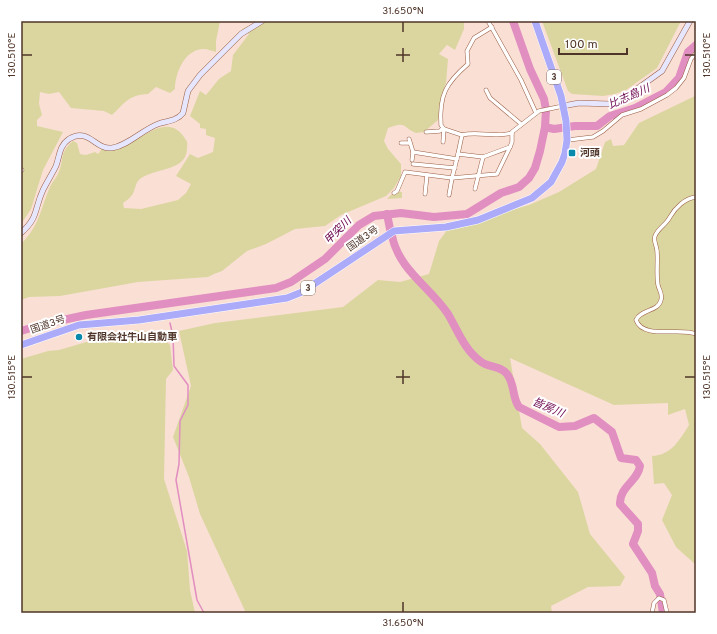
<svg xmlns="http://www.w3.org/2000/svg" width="717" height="634" font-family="Overpass,'Noto Sans JP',sans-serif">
<rect width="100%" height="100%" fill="#fadfd4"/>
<g fill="#dbd6a0">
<path d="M21,21H220L216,41V52C212,51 207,49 204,49C184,49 175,74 175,89L170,93L156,87L148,94C128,95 125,103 112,115L104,111L71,108L59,92L49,94L40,92L39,104L42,115L37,120V126L63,132L43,170L31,209L21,224Z"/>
<path d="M259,21H464V29L455,50L447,45L439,54L448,59L446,83L441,98L438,120L424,132L416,133C401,127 408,121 388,128L384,141L388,149L401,164V176L394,188L386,196L341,215L325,226L295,229L266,244L247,251L222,271L214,274L208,277L138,282L60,296L29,297L21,300V244C40,225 40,210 50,187C52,182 56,178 58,174C65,159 58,154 73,141L77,143L80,154L86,155L95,152L98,154L102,149C132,156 164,103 186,140C188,143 187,145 187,149C186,173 151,167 138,181C135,185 135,191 132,195C130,198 126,201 123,203L124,208L141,209L178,200L186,193L191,184L176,176L190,154L198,158L213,152L215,138L206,135V129L200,128V124L190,116L200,91L206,95L219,79L231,71L233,55L249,34L242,29Z"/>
<polygon points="542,21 681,21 657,68 626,90 615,94 603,96 572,94 568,91"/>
<path d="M695,96L696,565L676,547L662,520L672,495L664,483L654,484L652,456C671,455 679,441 689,425L685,409L668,415V403L614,405L510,358L522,428L540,444L578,492L590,534L625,577L620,586L588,587L551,606L552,613H246L200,514L189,477L173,437L191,386L179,331L215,323L343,307L378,280L400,282L429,274L439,241L448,229L529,205L559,192L596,169L605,142L611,139L613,146L624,145L639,123Z"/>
<polygon points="395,191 402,192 402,198 387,199"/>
<polygon points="134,330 158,333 170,345 173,370 166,379 164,479 187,551 190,590 195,613 21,613 21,359 48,351 59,350 114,334"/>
</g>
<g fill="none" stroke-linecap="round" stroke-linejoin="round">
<polyline stroke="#e18ec0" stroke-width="1.5" points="170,323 173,336 174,366 188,385 188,405 180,421 179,464 176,480 197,600 204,613"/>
<g stroke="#e18ec0" stroke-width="8">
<polyline points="545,127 554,129 575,126 597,126 610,116 635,108 666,92 679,78 688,52 696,45"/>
<polyline points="387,214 390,229"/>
<path d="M392,236C399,270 430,287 448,314C458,331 464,349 480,361C488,368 500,365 507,374C515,384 512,398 519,407L559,427L575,426L594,418L612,432L621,458L636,460L640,466C638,481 619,487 620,504L638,524V531L633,544L652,573L655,586L660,594L663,613"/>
<polyline points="21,331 44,324 86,315 276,288 291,282 325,259 359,225 374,216 401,213 434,217 467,214 501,193 519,187 529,178 535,168 540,151 545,127 546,110 544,99 530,69 513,21"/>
</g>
<g stroke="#995f46" stroke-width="4.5">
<g id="street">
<polyline points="488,21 521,80 536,113"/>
<polyline points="486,90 490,98 521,124"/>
<polyline points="426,132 440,131 443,128"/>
<path d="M462,135C478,131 496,138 512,133"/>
<polyline points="409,139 413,152"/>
<polyline points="568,140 593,137 603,131 622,115 641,109 667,95 676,88 684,78 691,59 696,53"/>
<polyline points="443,142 444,129"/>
<polyline points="401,143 410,143"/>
<path d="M458,154L462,135L444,129L441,125C439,95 446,83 468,64L467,51L474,38L492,27"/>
<polyline points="412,160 413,152 457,159"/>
<polyline points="413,164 455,168"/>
<polyline points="21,171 22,170"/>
<polyline points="475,189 483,157"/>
<polyline points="394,193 397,191 405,172 452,178 458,154 483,157 510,147 512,142 512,132 539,111 563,106"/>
<polyline points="425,194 427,175"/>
<polyline points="449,195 452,178 497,174 510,147"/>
<path d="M696,197C685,198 675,208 670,217C666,225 658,228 655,236C653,241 657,246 657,251C658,262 656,274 658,285C659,290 663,294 661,300C658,312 641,309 636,320C643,340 681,327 696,334"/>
<polyline points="652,613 654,603 659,598 664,600 667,613"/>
</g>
</g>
<g stroke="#995f46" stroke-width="6">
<g id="secondary">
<polyline points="563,106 579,103 610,104 623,99 662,71 690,21"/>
<path d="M21,233C39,217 34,209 43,190C47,182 52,174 56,166C60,155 59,146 69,139C89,127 95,150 112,148C129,145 142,130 158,124C167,121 177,121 183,113L188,91L200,75L241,34L262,21"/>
</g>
</g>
<g stroke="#fff" stroke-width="8">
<polyline id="highway" points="21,345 79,325 139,320 287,298 302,292 394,231 446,227 478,220 532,198 551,182 562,162 565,153 567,140 566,121 561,96 535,21"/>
</g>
<use href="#street" stroke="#fff" stroke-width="3.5"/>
<use href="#secondary" stroke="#e6e6fe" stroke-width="5"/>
<use href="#highway" stroke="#acabfa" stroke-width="7"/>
</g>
<path fill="none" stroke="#4f3529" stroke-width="1.5" d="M403,22V32M403,48V62M22,55H32M396,55H410M685,55H695M403,370V384M22,377H32M396,377H410M685,377H695M403,602V612"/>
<g fill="#0989ab" stroke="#fff" stroke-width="1.5">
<rect x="568" y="149" width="8" height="8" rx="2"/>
<circle cx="79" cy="337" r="4"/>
</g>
<g text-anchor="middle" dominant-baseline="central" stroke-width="4" stroke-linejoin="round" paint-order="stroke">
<g fill="#fff" stroke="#847269" stroke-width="1">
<rect x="547" y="70" width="14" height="14" rx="3"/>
<rect x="301" y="281" width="14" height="14" rx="3"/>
</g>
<g font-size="9" font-weight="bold" fill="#4f3529">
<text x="554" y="77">3</text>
<text x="308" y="288">3</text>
</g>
<g font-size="10" font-weight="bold" fill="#4f3529" stroke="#fff" text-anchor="start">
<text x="580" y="153">河頭</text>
<text x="87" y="337">有限会社牛山自動車</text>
</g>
<g font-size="10" fill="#4f3529" stroke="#fff">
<text transform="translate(363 239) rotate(-35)">国道3号</text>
<text transform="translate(48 325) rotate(-19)">国道3号</text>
</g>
<g font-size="11" font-style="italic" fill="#6d0850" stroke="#fff">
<text transform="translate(629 97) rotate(-24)">比志島川</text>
<text transform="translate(338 231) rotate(-45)">甲突川</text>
<text transform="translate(548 408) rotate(23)">皆房川</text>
</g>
</g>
<rect width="717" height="634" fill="none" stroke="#ffffff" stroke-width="44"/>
<path d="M559 48v6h68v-6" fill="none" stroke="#4f3529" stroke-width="2"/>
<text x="565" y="48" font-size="12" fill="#4f3529" stroke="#ffffff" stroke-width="3" paint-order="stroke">100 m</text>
<rect x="22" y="22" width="673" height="590" fill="none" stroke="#4f3529" stroke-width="1.5"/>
<g font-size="10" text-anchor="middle" fill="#4f3529">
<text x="403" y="14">31.650°N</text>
<text transform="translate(706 55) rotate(-90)" y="4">130.510°E</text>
<text transform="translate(11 55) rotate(-90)" y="4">130.510°E</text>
<text transform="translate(706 377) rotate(-90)" y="4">130.515°E</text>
<text transform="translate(11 377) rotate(-90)" y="4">130.515°E</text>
<text x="403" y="626">31.650°N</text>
</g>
</svg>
